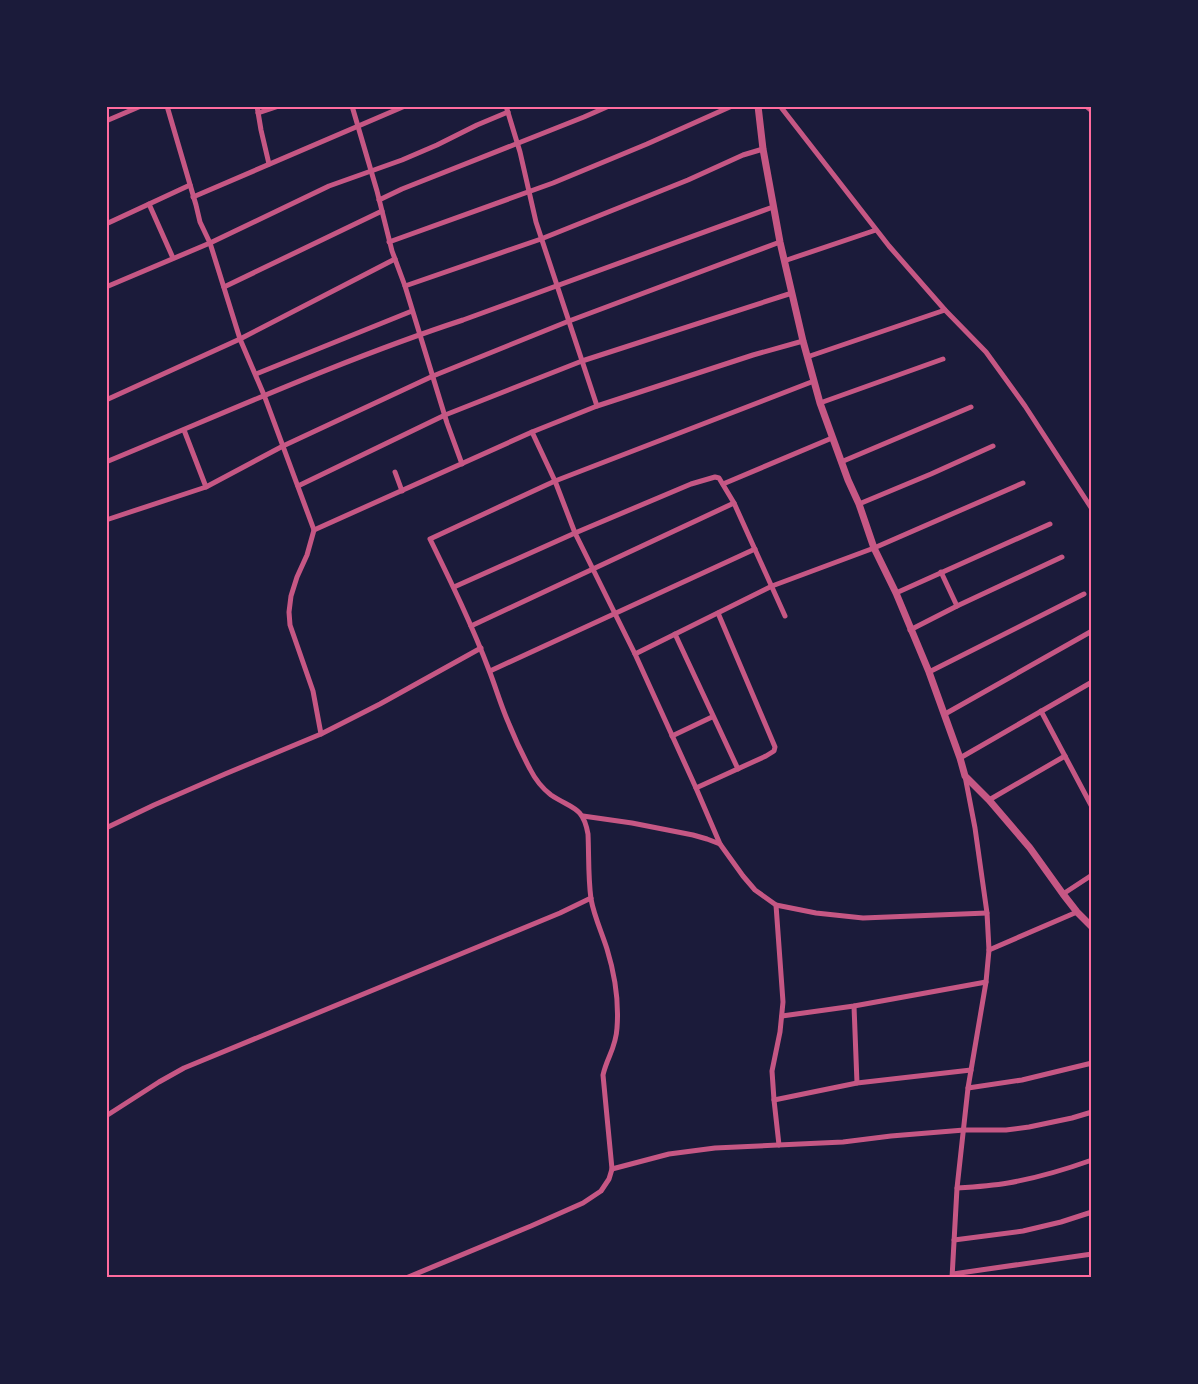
<svg xmlns="http://www.w3.org/2000/svg" width="1198" height="1384" font-family="Spectral,serif">
<rect width="100%" height="100%" fill="#1b1b3a"/>
<g fill="none" stroke-linecap="round" stroke-linejoin="round">
<g stroke="#c65784" stroke-width="5">
<polyline points="167,106 196,205 200,222 210,243 240,339 264,395 314,530 307,555 297,577 291,596 289,612 290,625 313,691 321,734"/>
<polyline points="257,106 261,130 269,164"/>
<polyline points="352,106 377,191 392,251 405,286 447,423 462,464"/>
<polyline points="506,106 520,152 536,222 597,406"/>
<polyline points="780,106 889,246 945,310 986,352 1025,406 1092,509"/>
<polyline points="1086,106 1092,111"/>
<polyline points="258,113 279,106"/>
<polyline points="106,121 141,106"/>
<polyline points="193,197 405,106"/>
<polyline points="379,200 402,189 584,117 609,106"/>
<polyline points="149,204 173,258"/>
<polyline points="106,224 190,185"/>
<polyline points="389,242 553,183 647,144 732,106"/>
<polyline points="784,261 876,230"/>
<polyline points="405,286 541,239 688,180 743,155 763,149"/>
<polyline points="106,287 210,243 329,186 402,160 437,145 477,125 508,112"/>
<polyline points="224,287 382,211"/>
<polyline points="807,357 945,310"/>
<polyline points="256,374 412,311"/>
<polyline points="106,400 240,339 395,259"/>
<polyline points="820,403 943,359"/>
<polyline points="184,430 206,487"/>
<polyline points="532,432 555,481 575,533 635,654 696,788 720,844"/>
<path d="M106,462C225,413 341,360 463,320L773,207"/>
<polyline points="841,462 971,407"/>
<polyline points="395,472 402,491"/>
<polyline points="723,484 832,438"/>
<polyline points="298,486 445,415 582,361 792,293"/>
<polyline points="859,504 931,474 993,446"/>
<polyline points="106,520 206,487 283,446 433,376 569,321 780,242"/>
<polyline points="314,530 532,432 597,406 753,355 803,341"/>
<polyline points="941,572 957,606"/>
<polyline points="454,587 575,533 691,484 715,477 719,478 734,503 785,616"/>
<polyline points="896,593 1050,524"/>
<polyline points="471,626 734,503"/>
<polyline points="910,630 957,606 1062,557"/>
<polyline points="675,634 738,769"/>
<polyline points="635,654 772,586 874,548 1023,483"/>
<polyline points="490,671 755,549"/>
<polyline points="929,672 1084,594"/>
<polyline points="1041,711 1092,807"/>
<polyline points="945,714 1092,631"/>
<polyline points="672,736 712,717"/>
<polyline points="960,758 1092,682"/>
<polyline points="696,788 766,756 774,751 775,747 718,613"/>
<polyline points="989,800 1065,756"/>
<polyline points="583,816 632,823 693,835 707,839 720,844 743,876 755,890 776,905 816,913 863,918 987,913"/>
<polyline points="106,828 154,805 225,774 321,734 380,704 481,648"/>
<polyline points="1063,894 1092,875"/>
<polyline points="776,905 783,1002 780,1032 772,1071 774,1100 779,1145"/>
<polyline points="989,950 1077,912"/>
<polyline points="854,1006 857,1083"/>
<polyline points="782,1016 854,1006 986,982"/>
<polyline points="968,1088 1022,1080 1092,1063"/>
<polyline points="774,1100 857,1083 971,1070"/>
<polyline points="106,1116 159,1082 184,1068 560,913 591,898"/>
<polyline points="612,1169 669,1154 715,1148 843,1142 891,1136 964,1130 1006,1130 1029,1127 1072,1118 1092,1112"/>
<path d="M957,1188C974,1187 991,1186 1008,1183C1037,1178 1064,1170 1092,1160"/>
<polyline points="954,1240 1023,1231 1061,1222 1092,1212"/>
<polyline points="953,1274 1092,1254"/>
<path d="M406,1278L531,1226L583,1203L601,1191L609,1179L612,1169L603,1075C607,1057 616,1048 617,1028C619,1002 615,975 607,949C602,933 594,916 591,899C588,877 589,855 588,834C583,806 572,809 551,795C542,788 535,779 530,769C522,754 515,739 509,724C501,706 496,688 489,670C472,625 451,582 430,539L555,481L814,381"/>
<polyline points="952,1278 957,1188 968,1088 986,982 989,950 987,913 975,828 965,776"/>
</g>
<polyline stroke="#c65784" stroke-width="7" points="758,106 763,149 780,242 803,341 820,403 848,480 859,504 874,548 896,593 929,672 960,758 965,776 989,800 1030,848 1063,894 1077,912 1092,927"/>
</g>
<rect width="1198" height="1384" fill="none" stroke="#1b1b3a" stroke-width="215"/>
<rect x="108" y="108" width="982" height="1168" fill="none" stroke="#ff6b9d" stroke-width="2"/>
</svg>
